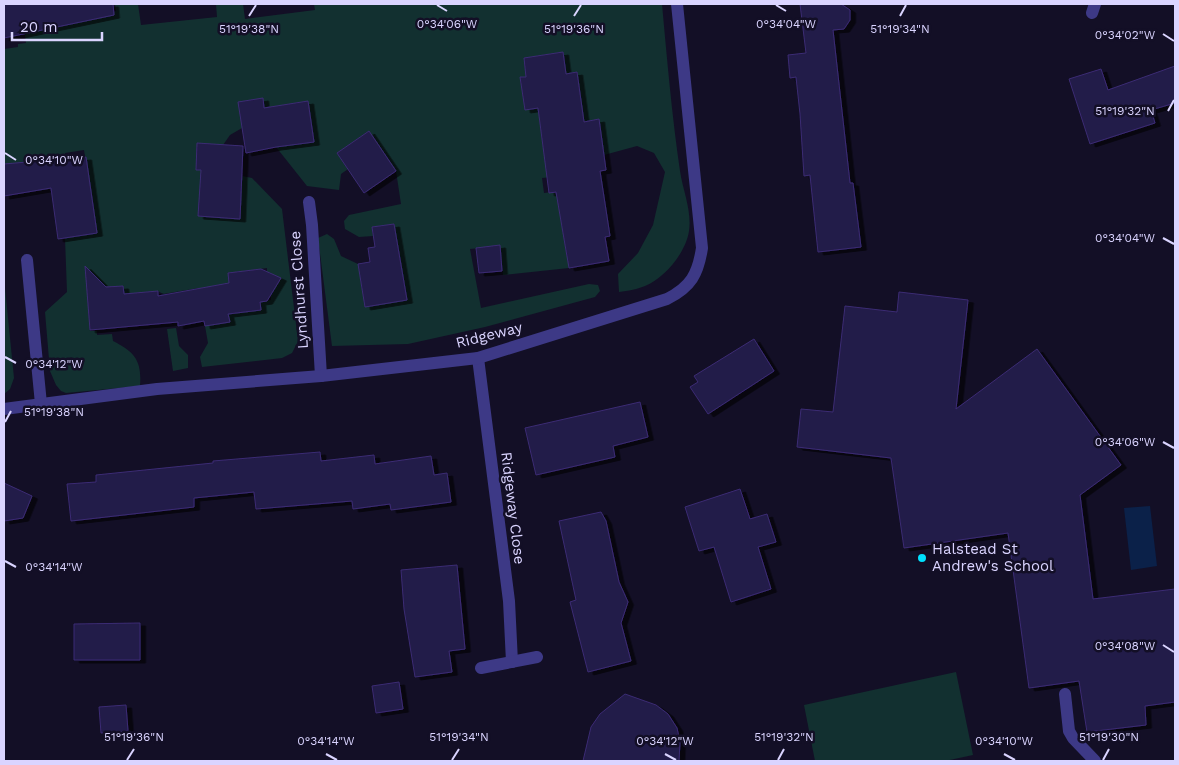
<svg xmlns="http://www.w3.org/2000/svg" width="1179" height="765" font-family="'Work Sans',sans-serif">
<defs>
<filter id="shadow"><feDropShadow dx="5.5" dy="3" stdDeviation="0" flood-color="#0009"/></filter>
</defs>
<rect width="100%" height="100%" fill="#130f26"/>
<g fill="#123030">
<path d="M21,4H38L43,29L116,11L115,4H138L141,25L217,17L216,4H243L245,19L315,10L314,4H662C667,59 672,116 680,171C683,191 692,211 689,231C686,252 665,278 645,286C638,289 628,291 619,292L618,274L638,253L653,225L665,172L654,153L637,146L604,155L599,120L584,122L577,72L566,74L563,52L524,58L526,77L520,78L525,109L538,108L544,154L552,177L542,178L544,193L597,187L558,202L569,268L503,275L500,246L470,249L481,308L589,284L598,285L600,291L595,297L485,327L408,344L332,346L318,238L327,234L334,239L341,256L358,264L365,307L407,299L394,224L372,227L373,236L359,237L345,229L344,221L349,215L401,204L396,171L369,131L337,153L348,169L341,174L339,190L307,186L276,147L314,141L308,101L264,108L263,99L242,128L230,135L223,145L197,144L196,170H201L240,219L242,176L252,178L282,209L298,341L292,353L282,358L202,367L200,357L208,343L205,326L229,322L228,314L260,310V302L271,300V295L276,276L267,272V268L228,273L230,288H199L163,294L158,291L124,294L123,286L87,290L90,331H97V335L112,334L113,341C135,352 142,361 140,386L66,393L61,391L56,385L50,371L45,312L67,292L65,238L97,233L84,150L65,153L68,171L53,174L52,159L32,161L34,187L25,168L4,172V49L18,47V44L26,43Z"/>
<polygon points="4,278 14,378 10,389 4,394"/>
<polygon points="176,328 179,346 188,355 188,368 173,371 167,329"/>
<polygon points="956,672 973,755 945,761 815,761 804,705"/>
</g>
<polygon fill="#0b2149" points="1150,506 1157,566 1131,570 1124,508"/>
<g fill="#241a48" stroke="#3b2c74" filter="url(#shadow)">
<polygon points="4,4 113,4 114,15 4,38"/>
<polygon points="800,4 841,4 850,10 850,20 844,29 833,30 850,183 853,183 861,247 818,252 810,175 804,176 800,114 796,77 790,78 788,55 806,53"/>
<polygon points="563,52 566,74 577,72 584,122 599,119 606,170 600,171 610,236 605,237 609,261 569,268 556,192 549,193 538,108 525,110 520,77 526,77 524,58"/>
<polygon points="1175,66 1175,103 1151,110 1155,123 1090,144 1069,79 1101,69 1108,90"/>
<polygon points="263,98 264,108 308,101 314,142 276,147 246,153 238,102"/>
<polygon points="369,131 396,171 364,193 337,153"/>
<polygon points="197,143 243,146 240,219 198,216 201,170 196,170"/>
<polygon points="86,157 97,233 58,239 51,188 4,196 4,164"/>
<polygon points="394,224 407,300 365,307 358,264 370,262 368,248 375,247 372,227"/>
<polygon points="500,245 502,271 479,273 476,248"/>
<polygon points="85,266 106,287 123,286 124,294 158,291 158,296 229,283 228,273 261,269 281,278 267,301 260,302 261,310 228,314 230,322 205,326 204,321 178,326 178,322 90,330"/>
<polygon points="899,292 968,300 956,409 1037,349 1121,465 1080,495 1093,599 1175,589 1175,702 1145,706 1146,725 1087,732 1079,681 1029,688 1008,533 904,548 891,458 797,447 801,409 833,412 845,306 897,312"/>
<polygon points="754,339 774,371 708,414 690,387 698,382 694,376"/>
<polygon points="640,402 648,437 613,446 615,457 536,475 525,428"/>
<polygon points="320,452 321,461 374,455 375,464 431,456 434,475 447,473 451,502 391,510 390,504 353,509 352,501 256,509 254,492 194,498 194,507 71,521 67,484 96,482 96,475 213,463 213,461"/>
<polygon points="4,483 32,496 23,518 4,521"/>
<polygon points="740,489 750,519 767,514 776,542 758,547 771,589 731,602 714,547 699,551 685,507"/>
<polygon points="601,512 606,521 619,582 628,602 621,623 631,661 588,672 570,602 576,600 559,521"/>
<polygon points="457,565 465,649 449,651 452,672 415,677 404,609 401,570"/>
<polygon points="140,623 140,660 74,660 74,624"/>
<polygon points="399,682 403,709 376,713 372,686"/>
<polygon points="625,694 656,705 668,714 677,728 680,742 679,761 583,761 591,727 600,714"/>
<polygon points="126,705 128,731 101,733 99,707"/>
</g>
<g fill="none" stroke-linecap="round" stroke-linejoin="round">
<g stroke="#3d3986" stroke-width="12">
<polyline points="1092,13 1095,4"/>
<polyline points="309,202 312,225 321,376"/>
<polyline points="27,260 41,404"/>
<polyline points="478,358 509,601 512,662"/>
<path d="M4,409L157,389L321,376L478,358L667,299C691,287 698,274 702,248L677,4"/>
<polyline points="481,668 537,657"/>
<polyline points="1065,694 1069,731 1073,738 1095,761"/>
</g>
</g>
<path fill="none" stroke="#dad4ff" stroke-width="2" d="M437,5L447,11M776,5L786,11M249,16L256,5M574,16L581,5M900,16L906,5M1163,34L1174,41M1168,111L1174,100M5,153L16,160M1163,238L1174,244M5,357L16,363M5,422L11,411M1163,442L1174,448M5,561L16,567M1163,645L1174,652M326,754L337,760M665,754L676,760M1004,754L1015,760M127,760L134,749M452,760L459,749M778,760L784,749M1103,760L1109,749"/>
<circle fill="#00e1ff" stroke="#130f26" stroke-width="2" cx="922" cy="558" r="5"/>
<g text-anchor="middle" dominant-baseline="central" stroke-width="5" stroke-linejoin="round" paint-order="stroke">
<g font-size="15" fill="#dad4ff" stroke="#130f26">
<text transform="translate(299 290) rotate(-94)">Lyndhurst Close</text>
<text transform="translate(489 335) rotate(-14)">Ridgeway</text>
<text transform="translate(513 508) rotate(83)">Ridgeway Close</text>
</g>
<g font-size="15" fill="#dad4ff" stroke="#130f26" text-anchor="start">
<text x="932" y="549">Halstead St<tspan x="932" dy="17">Andrew's School</tspan></text>
</g>
</g>
<g font-size="12" text-anchor="middle" fill="#dad4ff" stroke="#130f26" stroke-width="5" stroke-linejoin="round" paint-order="stroke">
<text x="447" y="28">0°34'06"W</text>
<text x="786" y="28">0°34'04"W</text>
<text x="574" y="33">51°19'36"N</text>
<text x="900" y="33">51°19'34"N</text>
<text x="249" y="33">51°19'38"N</text>
<text x="1125" y="39">0°34'02"W</text>
<text x="1125" y="115">51°19'32"N</text>
<text x="54" y="164">0°34'10"W</text>
<text x="1125" y="242">0°34'04"W</text>
<text x="54" y="368">0°34'12"W</text>
<text x="54" y="416">51°19'38"N</text>
<text x="1125" y="446">0°34'06"W</text>
<text x="54" y="571">0°34'14"W</text>
<text x="1125" y="650">0°34'08"W</text>
<text x="134" y="741">51°19'36"N</text>
<text x="459" y="741">51°19'34"N</text>
<text x="784" y="741">51°19'32"N</text>
<text x="1109" y="741">51°19'30"N</text>
<text x="326" y="745">0°34'14"W</text>
<text x="665" y="745">0°34'12"W</text>
<text x="1004" y="745">0°34'10"W</text>
</g>
<rect width="1179" height="765" fill="none" stroke="#dad4ff" stroke-width="10"/>
<path d="M12 32v8h90v-8" fill="none" stroke="#dad4ff" stroke-width="2.5"/>
<text x="20" y="32" font-size="15" fill="#dad4ff" stroke="#130f26" stroke-width="4" paint-order="stroke">20 m</text>
</svg>
